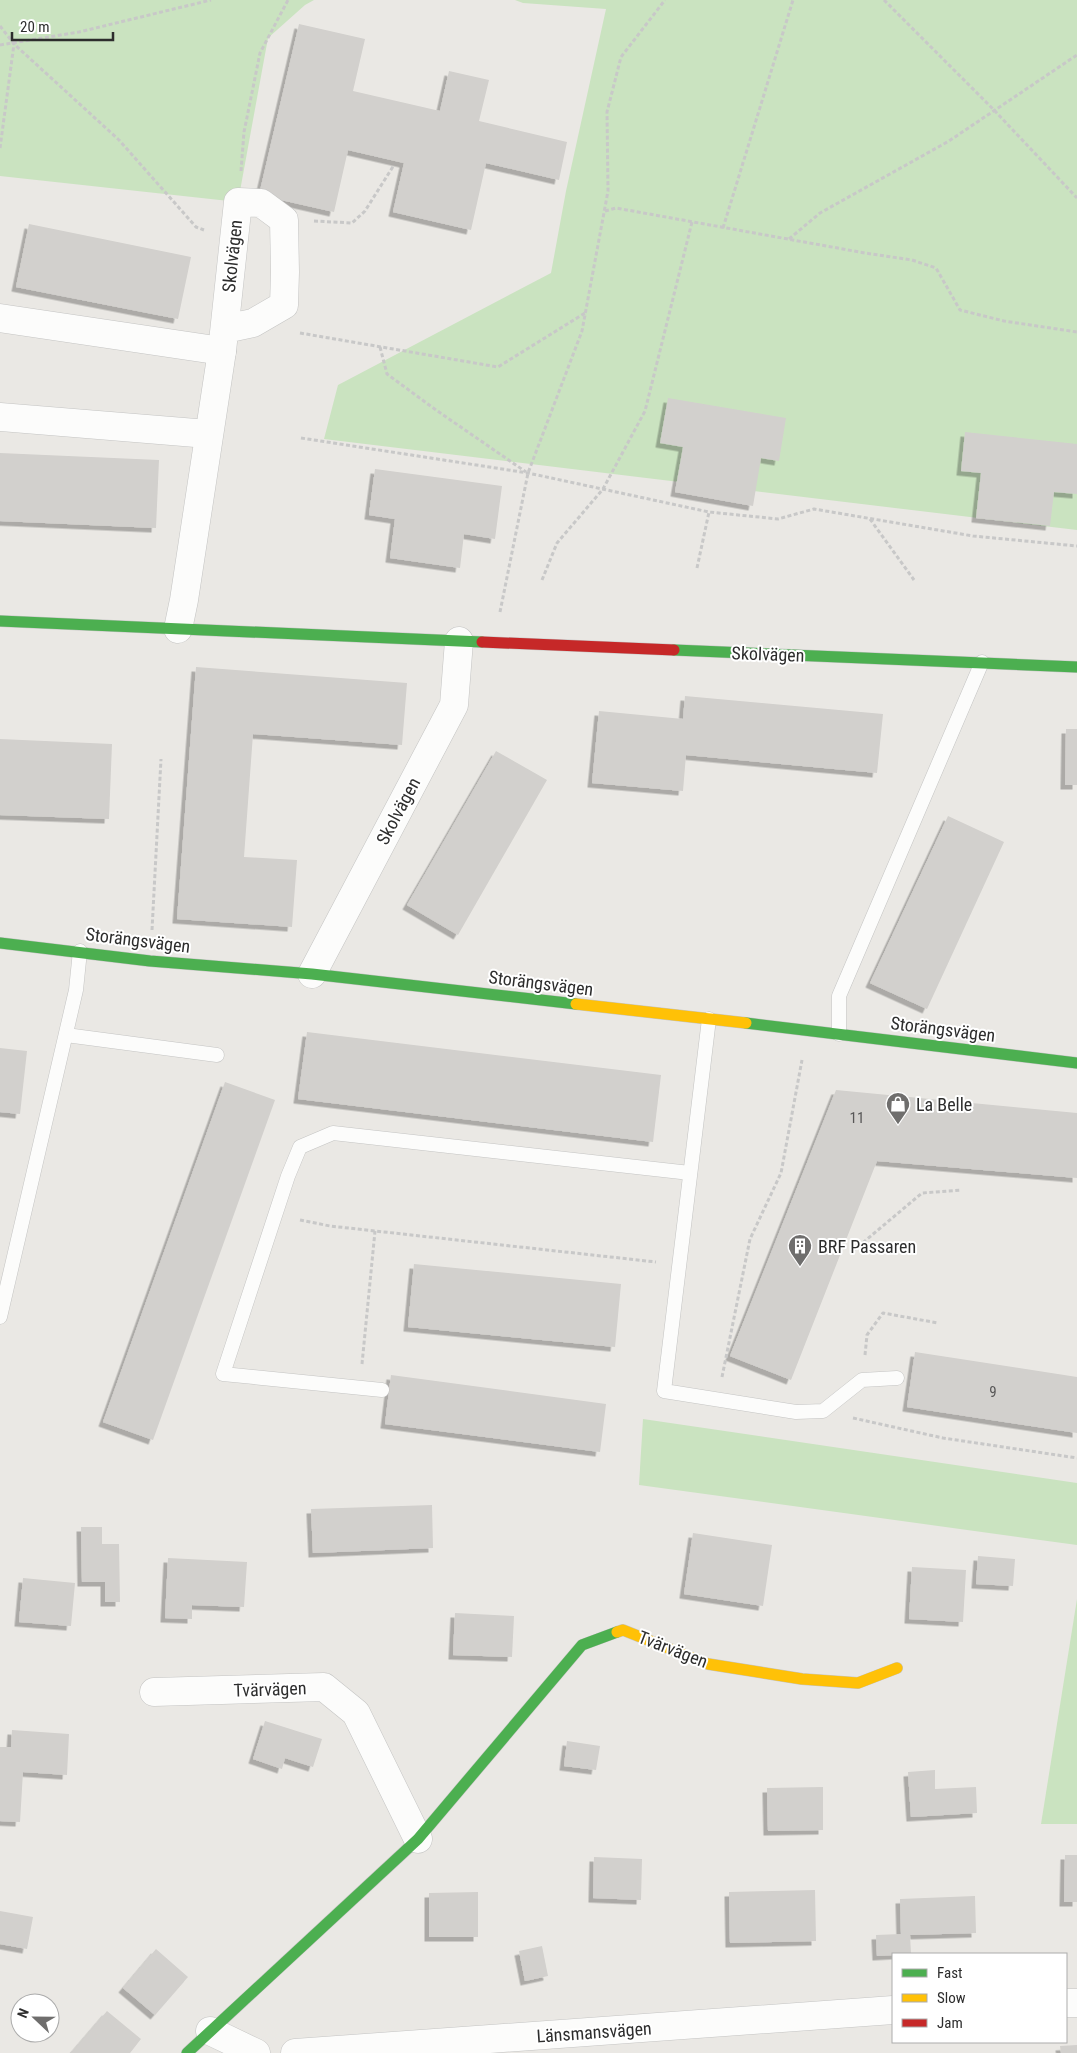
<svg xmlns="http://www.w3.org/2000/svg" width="1077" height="2053" font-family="'Roboto Condensed',sans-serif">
<defs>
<filter id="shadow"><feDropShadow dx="-4.5" dy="4.5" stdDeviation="0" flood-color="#0004"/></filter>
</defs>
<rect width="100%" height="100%" fill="#eae8e4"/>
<g fill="#cae3c0">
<polygon points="0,0 314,0 305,5 268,38 238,202 0,176"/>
<polygon points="515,0 1077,0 1077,530 324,439 338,385 551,273 566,191 606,9 523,3"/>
<polygon points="643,1419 1077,1483 1077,1545 639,1485"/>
<polygon points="1077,1599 1077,1824 1041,1824"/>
</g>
<g fill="#d2d0cd" filter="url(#shadow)">
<polygon points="299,24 365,39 353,91 440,111 449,71 489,80 479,121 567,142 559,180 486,163 471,230 393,212 404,163 348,150 334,212 259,195"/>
<polygon points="29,224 191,257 178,319 16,287"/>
<polygon points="668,398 786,418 779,461 761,458 753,506 675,492 683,447 660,443"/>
<polygon points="965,432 1077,444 1077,494 1054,492 1050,526 976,518 981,473 961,471"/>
<polygon points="0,453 159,460 156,528 0,521"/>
<polygon points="375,469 502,486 495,539 464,534 460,568 390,558 395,519 369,515"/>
<polygon points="196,667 407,683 402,745 253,734 244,857 297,860 292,927 177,919"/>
<polygon points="685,696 883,714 877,773 686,755 683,791 592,783 599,711 683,719"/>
<polygon points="1066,729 1077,729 1077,785 1065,785"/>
<polygon points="0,739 112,744 109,819 0,815"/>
<polygon points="496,751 547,780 458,935 407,905"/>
<polygon points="948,816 1004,842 927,1009 870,983"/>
<polygon points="307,1032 661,1075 653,1142 298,1099"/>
<polygon points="0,1048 27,1051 20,1114 0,1112"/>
<polygon points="225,1082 275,1100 153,1440 103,1422"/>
<polygon points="836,1090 1077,1113 1077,1178 877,1161 791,1380 730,1356"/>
<polygon points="414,1264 621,1284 615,1347 408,1327"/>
<polygon points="915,1352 1077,1377 1077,1433 907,1407"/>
<polygon points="391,1375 606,1404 600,1452 385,1424"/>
<polygon points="432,1505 433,1548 313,1553 311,1509"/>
<polygon points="81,1527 102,1527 102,1544 119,1544 120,1602 105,1602 105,1582 82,1582"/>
<polygon points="693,1533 772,1545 763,1606 684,1594"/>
<polygon points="978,1556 1015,1559 1013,1586 976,1584"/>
<polygon points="168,1558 247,1562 244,1607 192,1605 192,1619 165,1618"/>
<polygon points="912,1567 966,1570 963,1622 909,1619"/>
<polygon points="23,1578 75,1583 71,1626 19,1622"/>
<polygon points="455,1613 514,1616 512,1657 453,1655"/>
<polygon points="265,1721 322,1739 313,1767 285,1758 282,1769 253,1759"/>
<polygon points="12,1730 69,1734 67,1775 23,1772 20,1822 0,1821 0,1747 11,1747"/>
<polygon points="567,1741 600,1746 596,1770 564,1766"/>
<polygon points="935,1770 935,1789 976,1787 977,1813 911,1817 908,1772"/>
<polygon points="823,1787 823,1830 768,1831 767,1788"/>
<polygon points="1065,1855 1077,1855 1077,1902 1064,1902"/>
<polygon points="594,1857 642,1859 641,1900 593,1898"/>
<polygon points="815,1890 816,1941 730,1943 729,1892"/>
<polygon points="478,1892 478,1937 429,1937 429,1893"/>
<polygon points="975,1896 976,1933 910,1935 911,1954 877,1956 876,1935 901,1934 900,1899"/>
<polygon points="0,1911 33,1917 27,1949 0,1944"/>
<polygon points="542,1946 548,1976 525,1981 519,1951"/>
<polygon points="156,1949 188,1977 155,2015 123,1988"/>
<polygon points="107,2011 141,2039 130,2053 71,2053"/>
<polygon points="1077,2045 1077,2053 1061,2053 1060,2046"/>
</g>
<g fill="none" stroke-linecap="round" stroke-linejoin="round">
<g stroke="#c4c4c3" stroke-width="15">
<g id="lane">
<polyline points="709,1019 664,1391 796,1412 823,1411 862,1380 897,1378"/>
<polyline points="839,1034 839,996 982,662"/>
<polyline points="66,1035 217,1055"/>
<polyline points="0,1317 76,990 80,951"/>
<polyline points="382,1390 223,1374 288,1176 300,1147 333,1133 690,1173"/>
</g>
</g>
<g stroke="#c4c4c3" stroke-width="29">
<g id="street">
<polyline points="0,318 222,351"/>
<polyline points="0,417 208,434"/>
<polyline points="178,629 184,600 222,351 238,202 261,203 284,220 285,272 284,305 253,323 225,329"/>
<polyline points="312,974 454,705 459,641"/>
<polyline points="154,1692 324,1687 356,1713 418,1839"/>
<polyline points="1066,2003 1077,2003"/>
<polyline points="210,2031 256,2053"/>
<polyline points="295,2053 893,2010"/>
</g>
</g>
<g stroke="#c4c4c3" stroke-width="12">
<g id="fast">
<polyline points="0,621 482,642"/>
<polyline points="674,650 1077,667"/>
<polyline points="0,943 150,961 312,974 576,1004"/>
<polyline points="746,1023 1077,1063"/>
<polyline points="187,2053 418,1839 582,1645 617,1632"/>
</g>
</g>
<g stroke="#c4c4c3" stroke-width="12">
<g id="slow">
<polyline points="576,1004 746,1023"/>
<polyline points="617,1632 623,1630 708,1664 802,1679 858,1683 897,1668"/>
</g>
</g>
<g stroke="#c4c4c3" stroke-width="12">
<polyline id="jam" points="482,642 674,650"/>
</g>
<g stroke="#c8c8c8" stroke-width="3" stroke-dasharray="4 2.5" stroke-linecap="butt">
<polyline points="884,0 994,110 1077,198"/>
<polyline points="0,26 14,44 119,140 196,227 204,230"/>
<polyline points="0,45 79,32 211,0"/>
<polyline points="0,148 14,44"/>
<polyline points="241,171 244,132 260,53 288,0"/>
<polyline points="605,211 616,208 865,253 912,260 936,268 960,310 1004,321 1077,332"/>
<polyline points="314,221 352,223 365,211 394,165"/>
<polyline points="723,228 793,0"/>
<polyline points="789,239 820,213 949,141 1077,55"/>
<polyline points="300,333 498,367 585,313"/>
<polyline points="380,347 387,374 436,410 526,472"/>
<polyline points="301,438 528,473 709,512 778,519 814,509 973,536 1077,546"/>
<polyline points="870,519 914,580"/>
<polyline points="697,568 709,512"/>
<polyline points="542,580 557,543 603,489 645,411 692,222"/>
<polyline points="500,612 528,473 582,331 608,191 607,112 621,57 665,0"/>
<polyline points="152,930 161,759"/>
<polyline points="300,1220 330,1226 656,1262"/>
<polyline points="853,1251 922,1193 961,1190"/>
<polyline points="865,1355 867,1335 883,1313 938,1323"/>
<polyline points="362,1364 375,1231"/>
<polyline points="722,1377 750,1239 781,1173 802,1060"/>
<polyline points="853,1418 943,1438 1077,1458"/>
</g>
<use href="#lane" stroke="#fcfcfb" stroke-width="14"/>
<use href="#street" stroke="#fcfcfb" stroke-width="28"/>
<use href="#fast" stroke="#4caf50" stroke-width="11"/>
<use href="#slow" stroke="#ffc107" stroke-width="11"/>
<use href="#jam" stroke="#c62828" stroke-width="11"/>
</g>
<defs>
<g id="shop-pin" transform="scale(1.25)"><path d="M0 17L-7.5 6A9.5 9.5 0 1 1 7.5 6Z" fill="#6f6e6d" stroke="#fff"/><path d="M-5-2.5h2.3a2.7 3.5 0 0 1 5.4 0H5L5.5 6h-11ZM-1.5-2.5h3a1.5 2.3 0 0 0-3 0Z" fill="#fff"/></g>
<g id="building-pin" transform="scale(1.25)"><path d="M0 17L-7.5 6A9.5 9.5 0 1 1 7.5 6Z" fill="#6f6e6d" stroke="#fff"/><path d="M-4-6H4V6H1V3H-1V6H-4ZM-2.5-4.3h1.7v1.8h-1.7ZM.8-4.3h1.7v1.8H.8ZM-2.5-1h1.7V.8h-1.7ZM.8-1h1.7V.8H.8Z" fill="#fff"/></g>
</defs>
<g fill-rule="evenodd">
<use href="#shop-pin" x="898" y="1104"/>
<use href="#building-pin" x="800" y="1246"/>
</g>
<g text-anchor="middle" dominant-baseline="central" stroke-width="4" stroke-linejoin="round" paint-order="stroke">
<g font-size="15" fill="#575656">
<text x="857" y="1118">11</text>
<text x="993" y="1392">9</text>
</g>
<g font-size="18" fill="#2d2d2d" stroke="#fff">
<text transform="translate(232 256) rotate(-84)">Skolvägen</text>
<text transform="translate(768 654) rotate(2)">Skolvägen</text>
<text transform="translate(398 811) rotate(-62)">Skolvägen</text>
<text transform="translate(138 940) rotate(7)">Storängsvägen</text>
<text transform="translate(541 983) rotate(7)">Storängsvägen</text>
<text transform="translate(943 1029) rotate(7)">Storängsvägen</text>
<text transform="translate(673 1649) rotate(21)">Tvärvägen</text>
<text transform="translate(270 1689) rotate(-2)">Tvärvägen</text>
<text transform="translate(594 2032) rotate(-4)">Länsmansvägen</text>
</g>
<g font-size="18" fill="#2d2d2d" stroke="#fff" text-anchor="start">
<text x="916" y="1104">La Belle</text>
<text x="818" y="1246">BRF Passaren</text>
</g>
</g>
<rect x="892" y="1953" width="175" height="90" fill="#ffffff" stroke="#ababab"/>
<rect x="902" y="1969" width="25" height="8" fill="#4caf50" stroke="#ababab"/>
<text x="937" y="1978" font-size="15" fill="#2d2d2d">Fast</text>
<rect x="902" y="1994" width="25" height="8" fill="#ffc107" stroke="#ababab"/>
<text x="937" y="2003" font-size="15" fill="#2d2d2d">Slow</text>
<rect x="902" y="2019" width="25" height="8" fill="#c62828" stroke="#ababab"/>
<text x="937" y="2028" font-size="15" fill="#2d2d2d">Jam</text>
<g transform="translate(35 2018) rotate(292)"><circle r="24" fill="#ffffff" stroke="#ababab"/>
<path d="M0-4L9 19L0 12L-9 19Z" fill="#6f6e6d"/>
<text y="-8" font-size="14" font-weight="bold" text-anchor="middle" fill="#2d2d2d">N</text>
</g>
<path d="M12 32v8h101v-8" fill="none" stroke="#2d2d2d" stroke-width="2.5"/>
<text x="20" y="32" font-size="15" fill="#2d2d2d" stroke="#ffffff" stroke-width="4" paint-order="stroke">20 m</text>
</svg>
